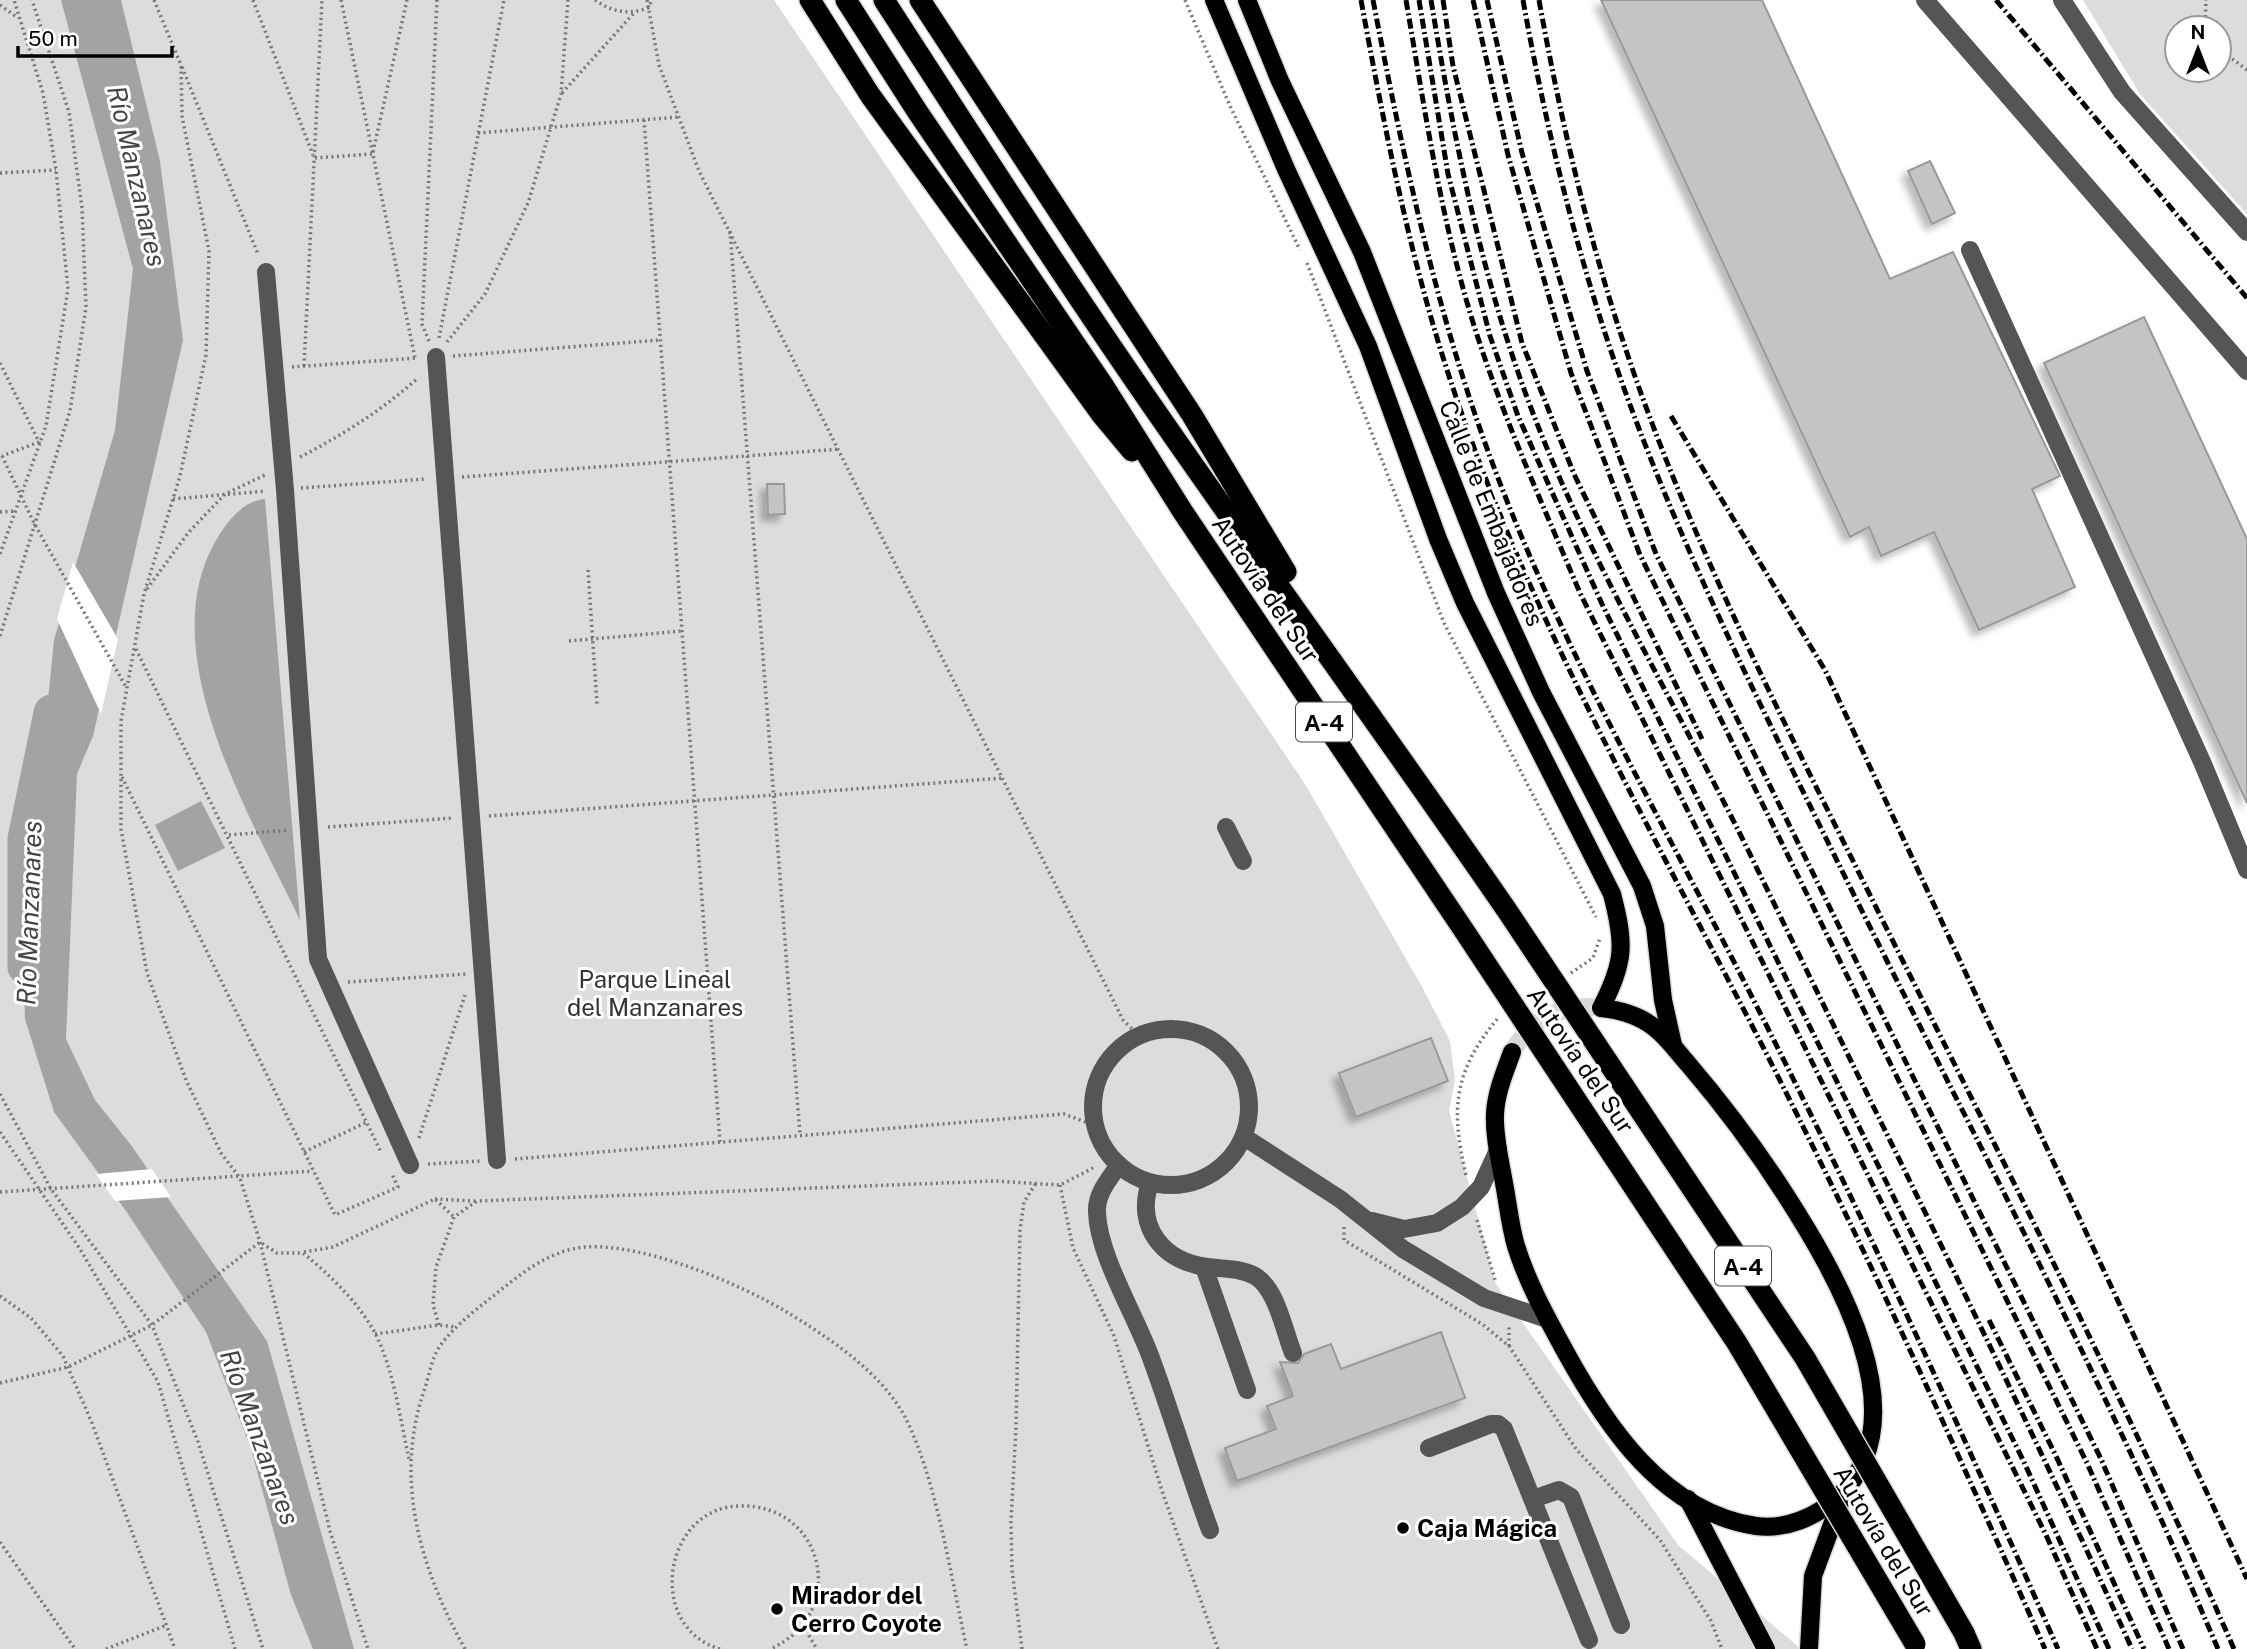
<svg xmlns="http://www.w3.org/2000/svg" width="2247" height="1649" font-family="'Public Sans',sans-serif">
<defs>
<filter id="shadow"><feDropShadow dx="-6" dy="6" stdDeviation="3.5" flood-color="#0004"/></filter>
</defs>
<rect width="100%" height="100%" fill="#fff"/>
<g fill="#dcdcdc" fill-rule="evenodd">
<polygon points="0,0 774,0 1305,784 1421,985 1450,1041 1455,1080 1449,1111 1496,1284 1678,1545 1801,1649 0,1649"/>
<path d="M2083,0H2247V214L2140,94ZM2177,28H2219V70H2177Z"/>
</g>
<g fill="#a3a3a3">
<polygon points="61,0 121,0 160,161 183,340 93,736 77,774 66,1039 95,1100 131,1145 267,1341 354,1649 313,1649 291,1595 251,1449 206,1332 126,1211 54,1112 25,1019 23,950 54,640 115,430 133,269"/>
<path d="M265,499L300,920C251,818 152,653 215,542C226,523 242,501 265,499Z"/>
<polygon points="201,801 225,848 178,871 155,825"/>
</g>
<g fill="#fff">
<polygon points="73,562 118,639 101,714 57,619"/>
<polygon points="152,1169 171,1197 115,1201 96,1174"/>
</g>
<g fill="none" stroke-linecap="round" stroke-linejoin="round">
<polyline stroke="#a3a3a3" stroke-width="37" points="26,967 26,839 52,713"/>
</g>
<g fill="#c4c4c4" stroke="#999" stroke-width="2" filter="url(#shadow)">
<polygon points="1601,0 1762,0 1890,279 1953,252 2060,476 2032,489 2075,587 1979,630 1934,532 1881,556 1869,527 1850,537"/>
<polygon points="1930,161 1955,213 1932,224 1908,171"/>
<polygon points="2144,317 2247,539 2247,803 2044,363"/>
<polygon points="767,484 784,484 785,514 768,515"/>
<polygon points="1431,1038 1448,1081 1356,1117 1339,1073"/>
<polygon points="1441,1332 1465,1398 1237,1481 1225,1448 1276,1429 1267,1406 1293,1396 1280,1362 1298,1363 1304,1354 1331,1344 1341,1369"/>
</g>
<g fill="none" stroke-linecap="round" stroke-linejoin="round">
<path stroke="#d9d9d9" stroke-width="18" stroke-dasharray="18 9" stroke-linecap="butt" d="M1512,1052C1532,1018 1562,1003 1601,1008"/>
<g stroke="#dbdbdb" stroke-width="21">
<g id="major">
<path d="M1214,0L1286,169L1368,346L1438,539L1465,603L1612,894C1625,944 1625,962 1601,1008C1621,1010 1639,1015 1655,1028C1668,1038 1678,1053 1689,1065C1724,1106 1756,1149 1785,1194C1833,1269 1923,1417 1838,1497C1816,1517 1786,1530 1756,1526C1663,1512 1606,1426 1565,1351C1547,1318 1527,1282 1516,1246C1510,1226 1508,1204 1504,1183C1500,1160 1494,1137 1495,1114C1496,1092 1505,1072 1512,1052"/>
<polyline points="1247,0 1280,81 1362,252 1496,593 1541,692 1642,886 1655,926 1663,1000 1673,1045"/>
<polyline points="1688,1499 1766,1649"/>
<polyline points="1809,1649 1813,1576 1840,1503"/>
</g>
</g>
<g stroke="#dbdbdb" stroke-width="24">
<g id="highway">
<polyline points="810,0 870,95 1102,415 1132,451"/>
<polyline points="846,0 917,111 1105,388 1183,512 1465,932"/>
<path d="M884,0C975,141 1066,282 1162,420C1276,584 1393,745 1506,909"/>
<polyline points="920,0 1192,415 1286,572"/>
<polyline points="1964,1633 1971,1649"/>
</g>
</g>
<g stroke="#777" stroke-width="3.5" stroke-dasharray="2 3.5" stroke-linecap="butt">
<polyline points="154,0 181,65 182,116 209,251 206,355 180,476 144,594 121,721 121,829 147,973 186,1080 221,1153 240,1178 260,1242 330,1531 368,1649"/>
<polyline points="253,0 313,155"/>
<polyline points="341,0 415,358"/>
<path d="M595,0C612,12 628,15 648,8L652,0"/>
<polyline points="647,0 659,65 699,171 1123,1020 1138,1035"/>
<polyline points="1185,0 1230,106 1300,250"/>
<polyline points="0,5 18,18"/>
<polyline points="2205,28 2206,0"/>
<polyline points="2219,49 2247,70"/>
<polyline points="182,67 258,254"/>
<polyline points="562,93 634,13"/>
<polyline points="644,120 720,1142"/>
<polyline points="478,133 679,117"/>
<polyline points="373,152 407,0"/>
<polyline points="315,158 372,154"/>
<polyline points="0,173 56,170"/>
<polyline points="730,231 800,1135"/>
<polyline points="1307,263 1444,623 1596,917"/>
<polyline points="439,338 504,0"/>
<polyline points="429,341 422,324 437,0"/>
<polyline points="447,342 485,294 528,203 561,94 568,0"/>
<polyline points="453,356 660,340"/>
<polyline points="0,363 39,442 2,456"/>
<polyline points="304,366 322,0"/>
<polyline points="292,367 417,358"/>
<polyline points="2,456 34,523 126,687"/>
<path d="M300,457C343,435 382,410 418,378"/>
<polyline points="462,477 840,449"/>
<polyline points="301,488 426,479"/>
<polyline points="173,499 266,491"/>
<polyline points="0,512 15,511"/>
<polyline points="0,554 46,426 68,289 56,170 43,93 14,0"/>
<polyline points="588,570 597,704"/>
<polyline points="147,589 188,533 225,494 265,475"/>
<polyline points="0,636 70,411 86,307 82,208 69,112 32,0"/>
<polyline points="569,641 682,631"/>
<polyline points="136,649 381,1152"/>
<polyline points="122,777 335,1215 398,1187 392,1174"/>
<polyline points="489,816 1003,778"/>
<polyline points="328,827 453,818"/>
<polyline points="229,835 289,830"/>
<polyline points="1571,973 1593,958 1600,938"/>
<polyline points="348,982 466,974"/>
<polyline points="0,1094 51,1189 152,1325 198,1442 263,1649"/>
<polyline points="0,1132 80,1249 158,1382 235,1649"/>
<polyline points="419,1138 465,995"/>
<polyline points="304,1152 367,1122"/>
<polyline points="515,1159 1064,1114 1094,1125"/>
<polyline points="428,1164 480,1161"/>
<path d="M1466,1175C1450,1108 1454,1070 1499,1017"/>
<polyline points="1060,1185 1073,1248 1114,1336 1163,1494 1218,1649"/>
<polyline points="0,1192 313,1171"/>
<polyline points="435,1199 475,1201"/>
<polyline points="1477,1220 1496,1283"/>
<polyline points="1344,1227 1344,1240 1482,1324 1509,1346 1576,1449 1660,1540 1711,1621 1722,1649"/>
<polyline points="304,1252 333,1247 435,1199 454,1217"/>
<polyline points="0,1296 31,1318 63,1356 92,1423 175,1649"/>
<polyline points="439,1325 433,1305 436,1267 454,1217 477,1201 995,1181 1060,1185 1093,1168"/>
<polyline points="375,1334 439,1325 456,1327"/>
<polyline points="1509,1346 1509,1327"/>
<path d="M0,1383L68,1367L152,1325L260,1242L277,1253H303C330,1275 358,1302 375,1333C394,1370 400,1419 409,1459"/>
<polyline points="0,1542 75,1649"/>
<polyline points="803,1626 817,1649"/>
<polyline points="106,1649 167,1625"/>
<path d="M465,1649C420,1568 393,1478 425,1388C429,1375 432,1357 440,1346C455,1325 477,1309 497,1293C523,1272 551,1250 585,1247C643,1243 736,1282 785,1311C828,1337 881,1372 905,1417C937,1480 951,1579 967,1649"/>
<path d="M720,1649C645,1627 663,1507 740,1506C826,1504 849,1615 770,1649"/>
<polyline points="1022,1649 1012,1570 1011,1522 1016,1427 1020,1230 1024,1202 1036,1183"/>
</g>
<g stroke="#555" stroke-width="18">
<polyline points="1925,0 2247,371"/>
<polyline points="2062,0 2122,92 2247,232"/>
<polyline points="1970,250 2203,764 2247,870"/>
<polyline points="266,272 285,490 318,959 410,1165"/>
<polyline points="436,357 497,1160"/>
<polyline points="1226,827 1243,861"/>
<circle cx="1171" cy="1107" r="78"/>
<polyline points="1244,1137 1340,1199 1403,1249 1484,1298 1547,1319"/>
<path d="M1119,1165C1109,1179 1096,1194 1097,1212C1098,1255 1136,1316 1151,1358C1172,1415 1189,1473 1210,1530"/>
<path d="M1150,1183C1135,1227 1163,1261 1207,1267C1223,1269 1240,1268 1255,1276C1277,1289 1284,1331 1293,1353"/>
<polyline points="1372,1221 1404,1229 1437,1223 1462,1207 1481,1187 1498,1150"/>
<polyline points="1204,1267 1247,1390"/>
<polyline points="1429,1448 1491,1424 1498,1424 1504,1429 1589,1640"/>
<polyline points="1533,1499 1559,1490 1571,1497 1621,1625"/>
</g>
<use href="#major" stroke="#000" stroke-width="18"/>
<use href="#highway" stroke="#000" stroke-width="21"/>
<g stroke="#000" stroke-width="5" stroke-dasharray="10 3.5 2 3.5" stroke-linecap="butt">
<path d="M1361,0C1385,130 1410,260 1452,385C1528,615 1652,831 1762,1045C1863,1243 1955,1446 2045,1649"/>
<path d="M1373,0C1403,156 1436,312 1492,462C1560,646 1663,822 1752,997C1861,1211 1961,1429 2058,1649"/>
<path d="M1406,0C1426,117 1443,235 1481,347C1509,431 1546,512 1580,593L2046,1535L2097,1649"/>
<polyline points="1419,0 1448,174 1490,336 1518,416 1602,604 2023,1460 2109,1649"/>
<path d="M1431,0C1452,127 1477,256 1520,378C1578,543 1671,694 1748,850C1877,1116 2010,1380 2132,1649"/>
<polyline points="1443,0 1453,66 1522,343 1574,474 1702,739"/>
<polyline points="1473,0 1508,155 1571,373 1640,555 2087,1463 2169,1649"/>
<polyline points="1487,0 1522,153 1587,371 1656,554 2101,1459 2183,1649"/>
<path d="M1523,0C1549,145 1585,288 1638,426C1698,584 1775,734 1849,885C1975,1138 2108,1389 2218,1649"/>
<path d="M1539,0C1560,116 1586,229 1623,341C1684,527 1774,702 1861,877C1988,1133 2120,1387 2234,1649"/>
<polyline points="1996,0 2247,298"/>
<polyline points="1671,416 1825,670 2247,1579"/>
<polyline points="1989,1320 2056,1456 2144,1649"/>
</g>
<g stroke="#dbdbdb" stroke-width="24" stroke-linecap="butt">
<g id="highway-bridge">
<polyline points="1506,909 1805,1358 1964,1633"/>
<polyline points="1465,932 1737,1343 1915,1644"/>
</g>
</g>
<use href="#highway-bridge" stroke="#000" stroke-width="21"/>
</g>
<g fill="#000" stroke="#fff" stroke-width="2.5">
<circle cx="1403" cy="1528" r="7"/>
<circle cx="777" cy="1609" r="7"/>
</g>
<g text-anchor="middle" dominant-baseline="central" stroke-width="6" stroke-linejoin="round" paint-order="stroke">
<g fill="#fff" stroke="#4c4c4c" stroke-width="2">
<rect x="1296" y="702.5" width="56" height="39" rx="5"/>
<rect x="1715" y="1246.5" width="56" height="39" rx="5"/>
</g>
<g font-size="23" font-weight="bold" fill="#000">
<text x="1324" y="722">A-4</text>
<text x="1743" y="1266">A-4</text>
</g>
<g font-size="24" fill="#000" stroke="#fff">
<text transform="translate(1492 513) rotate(68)">Calle de Embajadores</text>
<text transform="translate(1266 589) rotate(56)">Autovía del Sur</text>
<text transform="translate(1581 1060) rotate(56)">Autovía del Sur</text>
<text transform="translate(1884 1541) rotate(59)">Autovía del Sur</text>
</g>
<g font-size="24" fill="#333" stroke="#fff">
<text x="655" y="979">Parque Lineal<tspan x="655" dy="28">del Manzanares</tspan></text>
</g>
<g font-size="24" font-weight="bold" fill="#000" stroke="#fff" text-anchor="start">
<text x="1417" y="1528">Caja Mágica</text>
<text x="791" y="1595">Mirador del<tspan x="791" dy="28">Cerro Coyote</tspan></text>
</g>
<g font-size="26" font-style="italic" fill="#444" stroke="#fff">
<text transform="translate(137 176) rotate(77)">Río Manzanares</text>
<text transform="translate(29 913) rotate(-88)">Río Manzanares</text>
<text transform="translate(260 1437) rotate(70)">Río Manzanares</text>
</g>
</g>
<g transform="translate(2198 49)"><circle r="33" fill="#ffffff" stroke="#999999" stroke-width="2"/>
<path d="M0-5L12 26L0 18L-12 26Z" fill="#000000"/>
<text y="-10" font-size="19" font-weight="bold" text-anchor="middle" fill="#000000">N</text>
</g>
<path d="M18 46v10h154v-10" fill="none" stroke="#000000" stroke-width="3.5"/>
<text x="28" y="46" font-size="21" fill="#000000" stroke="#ffffff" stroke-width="5" paint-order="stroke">50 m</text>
</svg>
